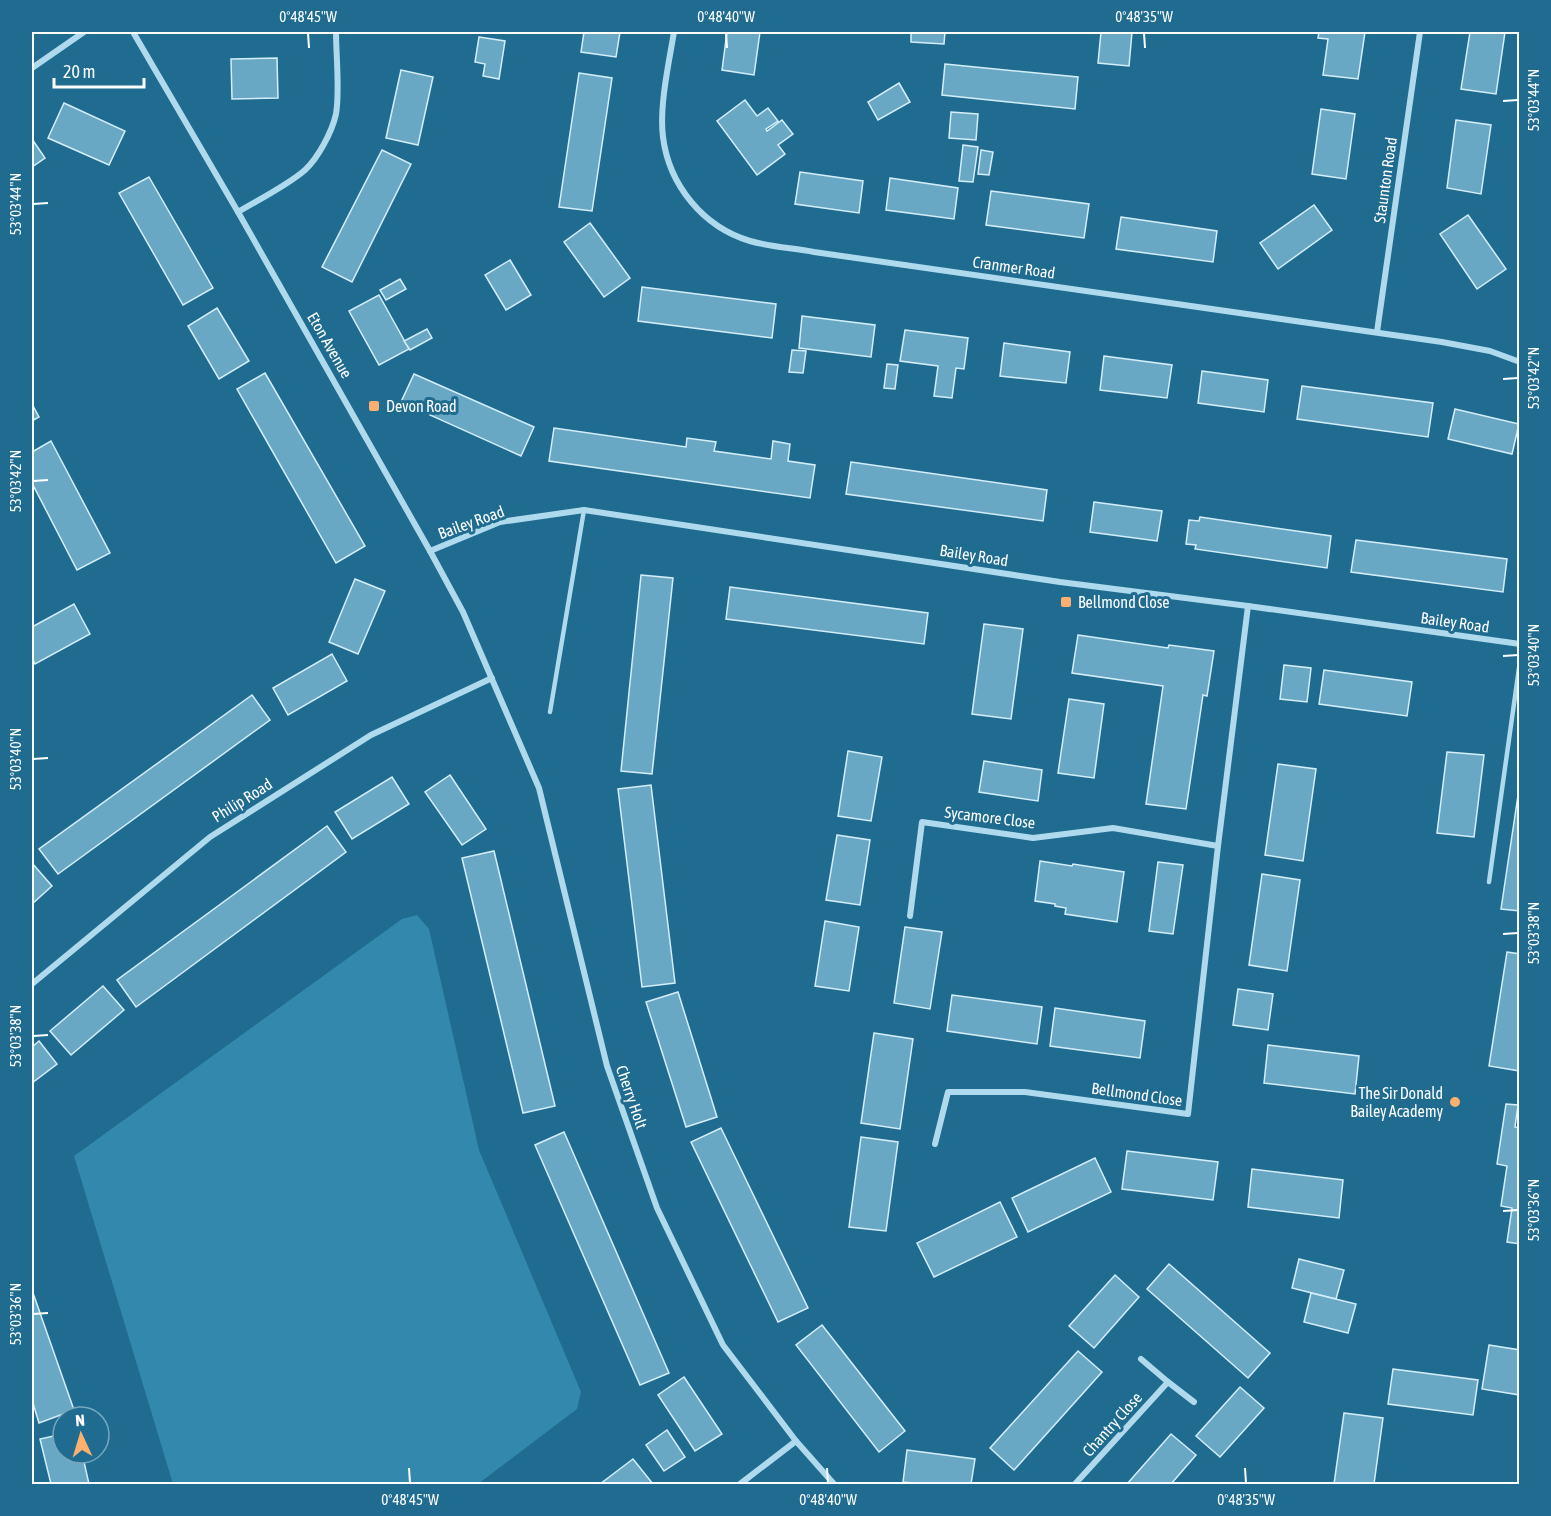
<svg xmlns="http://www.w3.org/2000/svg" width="1551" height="1516" font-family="'Asap Condensed',sans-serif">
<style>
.green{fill:#3288ad}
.building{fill:#69a8c4;stroke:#d4eef9;stroke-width:1.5}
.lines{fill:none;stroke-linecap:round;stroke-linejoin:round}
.service{stroke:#afdaed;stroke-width:4.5}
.minor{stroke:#afdaed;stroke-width:6}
.ticks{fill:none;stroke:#fff;stroke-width:2}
.poi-dot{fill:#fbb06f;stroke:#1f6c90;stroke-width:2}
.labels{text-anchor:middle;stroke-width:6;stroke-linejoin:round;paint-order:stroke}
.street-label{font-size:16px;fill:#fff;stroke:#1f6c90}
.poi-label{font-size:16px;fill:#fff;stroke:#1f6c90;text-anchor:start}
.neatline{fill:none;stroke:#fff;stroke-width:2}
.ticks-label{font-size:15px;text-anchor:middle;fill:#fff}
</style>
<rect width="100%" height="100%" fill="#1f6c90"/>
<!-- green -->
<path class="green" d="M417,915L429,929L479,1150L581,1392L577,1409L478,1484H173L74,1156L402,919Z"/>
<!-- building -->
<g class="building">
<path d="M584,32H620L616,57L581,52Z"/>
<path d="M727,32H760L754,75L722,70Z"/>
<path d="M911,32H945L944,44L911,42Z"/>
<path d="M1101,32H1132L1129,66L1098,63Z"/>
<path d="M1319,32H1365L1358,79L1323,75L1328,39L1318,38Z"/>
<path d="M1470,32H1505L1496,94L1461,89Z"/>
<path d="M479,37L505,41L499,79L483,76L485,64L475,62Z"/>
<path d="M277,58L278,98L232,99L231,59Z"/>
<path d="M945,64L1078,77L1075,109L942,95Z"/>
<path d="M401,70L433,77L418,145L386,138Z"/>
<path d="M579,73L612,78L592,211L559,207Z"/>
<path d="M899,83L910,102L878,120L868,102Z"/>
<path d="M745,100L757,116L768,108L778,121L766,129L767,131L782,120L793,134L778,145L785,154L757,175L717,121Z"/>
<path d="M64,103L125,131L109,165L48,138Z"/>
<path d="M1321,109L1355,114L1346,179L1312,174Z"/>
<path d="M951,112L978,114L976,140L949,138Z"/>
<path d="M1456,120L1491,125L1481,194L1447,188Z"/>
<path d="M32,139L45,158L32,167Z"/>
<path d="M963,145L978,147L973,182L959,181Z"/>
<path d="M382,150L411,164L352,282L322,267Z"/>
<path d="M981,150L993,152L989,175L978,174Z"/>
<path d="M800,172L863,181L859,213L795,204Z"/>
<path d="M149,177L213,288L183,305L119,193Z"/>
<path d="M890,178L958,188L954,219L886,210Z"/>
<path d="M991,191L1089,204L1084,238L986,225Z"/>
<path d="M1314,205L1332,230L1278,269L1260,243Z"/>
<path d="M1468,215L1506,269L1477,289L1440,234Z"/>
<path d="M1121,217L1217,231L1213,262L1116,249Z"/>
<path d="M590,223L630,278L604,297L564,242Z"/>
<path d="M510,260L531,295L506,310L485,275Z"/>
<path d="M400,279L406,289L386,300L380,290Z"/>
<path d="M642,287L776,304L772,338L638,321Z"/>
<path d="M379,295L409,349L379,365L349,311Z"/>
<path d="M217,308L249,361L219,379L188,326Z"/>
<path d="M802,316L875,325L871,357L799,348Z"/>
<path d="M427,329L432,338L410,350L404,341Z"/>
<path d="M905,330L968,338L964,369L956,368L952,398L934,396L938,366L900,361Z"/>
<path d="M1004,343L1070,352L1066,383L1000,376Z"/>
<path d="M792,350L806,351L803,373L789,372Z"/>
<path d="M1104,356L1172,365L1167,398L1100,390Z"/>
<path d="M887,364L898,365L895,389L884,388Z"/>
<path d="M1202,371L1268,380L1264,412L1198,403Z"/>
<path d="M265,373L365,546L336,563L237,389Z"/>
<path d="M414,374L534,427L521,456L401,402Z"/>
<path d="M1302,386L1433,403L1428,437L1297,419Z"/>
<path d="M32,404L39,417L32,421Z"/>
<path d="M1455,409L1519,424L1512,454L1448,439Z"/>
<path d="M554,428L686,447L687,438L716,442L714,451L771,459L773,441L790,444L788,461L815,465L810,498L549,461Z"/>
<path d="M51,441L110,553L77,570L32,483V452Z"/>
<path d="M851,462L1047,490L1043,521L846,494Z"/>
<path d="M1094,502L1162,511L1157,541L1090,532Z"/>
<path d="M1200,517L1331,536L1327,568L1195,549L1196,545L1186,544L1189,520L1199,521Z"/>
<path d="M1356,540L1507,559L1503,592L1351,572Z"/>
<path d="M641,575L673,578L652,774L621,771Z"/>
<path d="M355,579L385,591L358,654L329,642Z"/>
<path d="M730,587L928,613L924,644L726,619Z"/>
<path d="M74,604L90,634L35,664L32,657V627Z"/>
<path d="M984,624L1023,629L1011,719L972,714Z"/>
<path d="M1078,635L1168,648L1169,645L1214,651L1207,696L1203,695L1186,809L1146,804L1163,686L1072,673Z"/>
<path d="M332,654L347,681L288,715L273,688Z"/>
<path d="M1284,665L1311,668L1307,702L1280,699Z"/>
<path d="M1324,670L1412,682L1407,716L1319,704Z"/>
<path d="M252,695L270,720L58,874L39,849Z"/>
<path d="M1069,699L1104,704L1094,778L1058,773Z"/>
<path d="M848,751L882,757L871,821L838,816Z"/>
<path d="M1447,752L1484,755L1474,837L1437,833Z"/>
<path d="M984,761L1042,770L1038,801L979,792Z"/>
<path d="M1278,764L1316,769L1303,861L1265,855Z"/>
<path d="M450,775L486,829L462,845L425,792Z"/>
<path d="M392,777L409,804L352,839L335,812Z"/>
<path d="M1520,782V911L1501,909Z"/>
<path d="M651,785L675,983L642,987L618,789Z"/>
<path d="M327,826L346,852L136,1007L117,980Z"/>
<path d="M837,835L870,840L860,905L826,900Z"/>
<path d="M494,851L555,1106L523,1113L462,858Z"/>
<path d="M1040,861L1072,866L1073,864L1124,872L1117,922L1065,914L1066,908L1055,906V904L1035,901Z"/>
<path d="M1158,862L1183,865L1173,934L1149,931Z"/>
<path d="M32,863L52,886L32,904Z"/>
<path d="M1262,874L1300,880L1287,971L1249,965Z"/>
<path d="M825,921L859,927L849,991L815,986Z"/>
<path d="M905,927L942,932L930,1009L894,1003Z"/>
<path d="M1507,952L1520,954V1071L1489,1066Z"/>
<path d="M103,986L124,1010L71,1055L50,1031Z"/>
<path d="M1238,989L1273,994L1268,1030L1233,1025Z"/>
<path d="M678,992L717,1117L686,1127L646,1002Z"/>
<path d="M952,995L1042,1007L1037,1044L947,1031Z"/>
<path d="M1055,1008L1145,1021L1140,1058L1050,1046Z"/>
<path d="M874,1033L913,1039L900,1129L861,1123Z"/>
<path d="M39,1041L57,1064L32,1083V1047Z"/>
<path d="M1268,1045L1359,1056L1355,1094L1264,1083Z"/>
<path d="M1506,1104L1518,1105L1515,1127L1520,1128V1244L1507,1242L1512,1208L1501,1206L1507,1166L1497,1164Z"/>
<path d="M721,1128L808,1308L778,1322L691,1142Z"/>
<path d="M564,1132L669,1373L640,1385L535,1145Z"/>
<path d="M861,1137L898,1142L886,1231L849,1227Z"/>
<path d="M1127,1151L1218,1162L1213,1200L1122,1189Z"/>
<path d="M1095,1158L1111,1192L1028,1232L1012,1198Z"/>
<path d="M1252,1169L1343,1180L1339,1218L1248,1207Z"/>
<path d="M1000,1202L1017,1237L934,1277L917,1243Z"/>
<path d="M1299,1259L1344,1270L1336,1299L1292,1288Z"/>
<path d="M1169,1264L1270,1353L1248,1378L1147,1289Z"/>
<path d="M1115,1275L1139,1297L1094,1348L1069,1326Z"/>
<path d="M32,1290L74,1410L39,1423L32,1400Z"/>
<path d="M1311,1293L1356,1304L1348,1333L1304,1322Z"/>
<path d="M822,1325L905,1431L879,1452L796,1345Z"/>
<path d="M1489,1345L1520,1350V1395L1482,1389Z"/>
<path d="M1078,1351L1102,1372L1014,1470L990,1448Z"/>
<path d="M1393,1369L1478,1380L1473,1415L1388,1404Z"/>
<path d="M684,1377L722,1434L695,1451L658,1395Z"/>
<path d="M1240,1387L1264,1408L1220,1457L1196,1436Z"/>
<path d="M1344,1413L1383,1418L1374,1484H1334Z"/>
<path d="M667,1430L685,1457L664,1471L646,1445Z"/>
<path d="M63,1434V1453H82L89,1484H51L40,1439Z"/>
<path d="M1171,1434L1196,1455L1171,1484H1127Z"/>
<path d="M907,1450L975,1459L971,1484H920L903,1482Z"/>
<path d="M633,1459L653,1484H600Z"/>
</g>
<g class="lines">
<!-- service -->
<g class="service">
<path d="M550,712L584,510"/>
<path d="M1489,882L1520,661"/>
</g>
<!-- minor -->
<g class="minor">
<path d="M133,32L238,212L430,551L463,612L539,788L607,1066L657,1208L723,1345L796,1441L834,1484"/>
<path d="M674,32C669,62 659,107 663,137C669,185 703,227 750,241C770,247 793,248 814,252L1442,342L1490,351L1520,362"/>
<path d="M32,68L84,32"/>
<path d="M238,212C258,200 288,185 305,170C318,158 332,132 336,114C340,92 336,55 336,32"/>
<path d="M1377,332L1420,32"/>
<path d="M430,551L500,522L584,510L1060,582L1248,606L1520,644"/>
<path d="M910,916L922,822L1033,838L1113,828L1218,846"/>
<path d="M32,984L210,837L371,735L492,678"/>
<path d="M935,1144L948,1092H1025L1188,1114L1218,846L1248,606"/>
<path d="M1141,1359L1168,1382"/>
<path d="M740,1484L796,1441"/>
<path d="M1075,1484L1168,1382L1194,1402"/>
</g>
</g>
<!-- ticks -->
<path class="ticks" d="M308,33L309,48M726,33L727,48M1144,33L1145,48M1503,101L1518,100M33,204L48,203M1503,379L1518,378M33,481L48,480M1503,656L1518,655M33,759L48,758M1503,934L1518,933M33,1036L48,1035M1503,1211L1518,1210M33,1314L48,1313M409,1468L410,1483M827,1468L828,1483M1245,1468L1246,1483"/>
<!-- markers -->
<g class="poi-dot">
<rect x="368" y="400" width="12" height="12" rx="3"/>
<rect x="1060" y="596" width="12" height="12" rx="3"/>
<circle cx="1455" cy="1102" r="6"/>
</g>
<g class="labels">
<!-- street labels -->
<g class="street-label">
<text transform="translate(1385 180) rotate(-82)" y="6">Staunton Road</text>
<text transform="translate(1014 267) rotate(8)" y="6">Cranmer Road</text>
<text transform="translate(330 345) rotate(60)" y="6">Eton Avenue</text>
<text transform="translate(471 522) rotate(-20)" y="6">Bailey Road</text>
<text transform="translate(974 555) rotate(9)" y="6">Bailey Road</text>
<text transform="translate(1455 622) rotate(8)" y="6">Bailey Road</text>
<text transform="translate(242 800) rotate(-32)" y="6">Philip Road</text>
<text transform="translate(990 817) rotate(7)" y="6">Sycamore Close</text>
<text transform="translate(1137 1094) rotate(8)" y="6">Bellmond Close</text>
<text transform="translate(632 1097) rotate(71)" y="6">Cherry Holt</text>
<text transform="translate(1112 1424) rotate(-48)" y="6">Chantry Close</text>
</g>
<!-- poi labels -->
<g class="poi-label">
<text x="386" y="412">Devon Road</text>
<text x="1078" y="608">Bellmond Close</text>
<text x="1443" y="1099" text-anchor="end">The Sir Donald<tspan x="1443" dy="18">Bailey Academy</tspan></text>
</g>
</g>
<!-- border -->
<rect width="1551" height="1516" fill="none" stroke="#1f6c90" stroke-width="66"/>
<!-- north arrow -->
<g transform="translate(81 1435) rotate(356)"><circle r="28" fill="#1f6c90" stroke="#79a7bc" stroke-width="1.5"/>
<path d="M0-4.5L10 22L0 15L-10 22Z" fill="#fbb06f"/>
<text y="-9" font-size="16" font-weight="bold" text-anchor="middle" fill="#ffffff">N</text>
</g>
<!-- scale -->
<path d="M54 78v9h90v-9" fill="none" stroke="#ffffff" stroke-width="3"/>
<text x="63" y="78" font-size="18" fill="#ffffff" stroke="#1f6c90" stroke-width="4.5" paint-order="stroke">20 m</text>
<rect x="33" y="33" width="1485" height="1450" class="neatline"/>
<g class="ticks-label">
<text x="308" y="22">0°48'45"W</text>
<text x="726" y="22">0°48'40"W</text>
<text x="1144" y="22">0°48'35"W</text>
<text transform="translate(1534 100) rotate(-90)" y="5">53°03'44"N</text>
<text transform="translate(16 204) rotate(-90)" y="5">53°03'44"N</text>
<text transform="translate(1534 378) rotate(-90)" y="5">53°03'42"N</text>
<text transform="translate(16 481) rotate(-90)" y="5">53°03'42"N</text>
<text transform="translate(1534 655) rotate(-90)" y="5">53°03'40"N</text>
<text transform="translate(16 759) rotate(-90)" y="5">53°03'40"N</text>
<text transform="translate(1534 933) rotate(-90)" y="5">53°03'38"N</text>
<text transform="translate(16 1036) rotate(-90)" y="5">53°03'38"N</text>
<text transform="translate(1534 1210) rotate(-90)" y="5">53°03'36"N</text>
<text transform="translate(16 1314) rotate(-90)" y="5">53°03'36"N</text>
<text x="410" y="1505">0°48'45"W</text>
<text x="828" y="1505">0°48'40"W</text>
<text x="1246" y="1505">0°48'35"W</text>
</g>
</svg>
